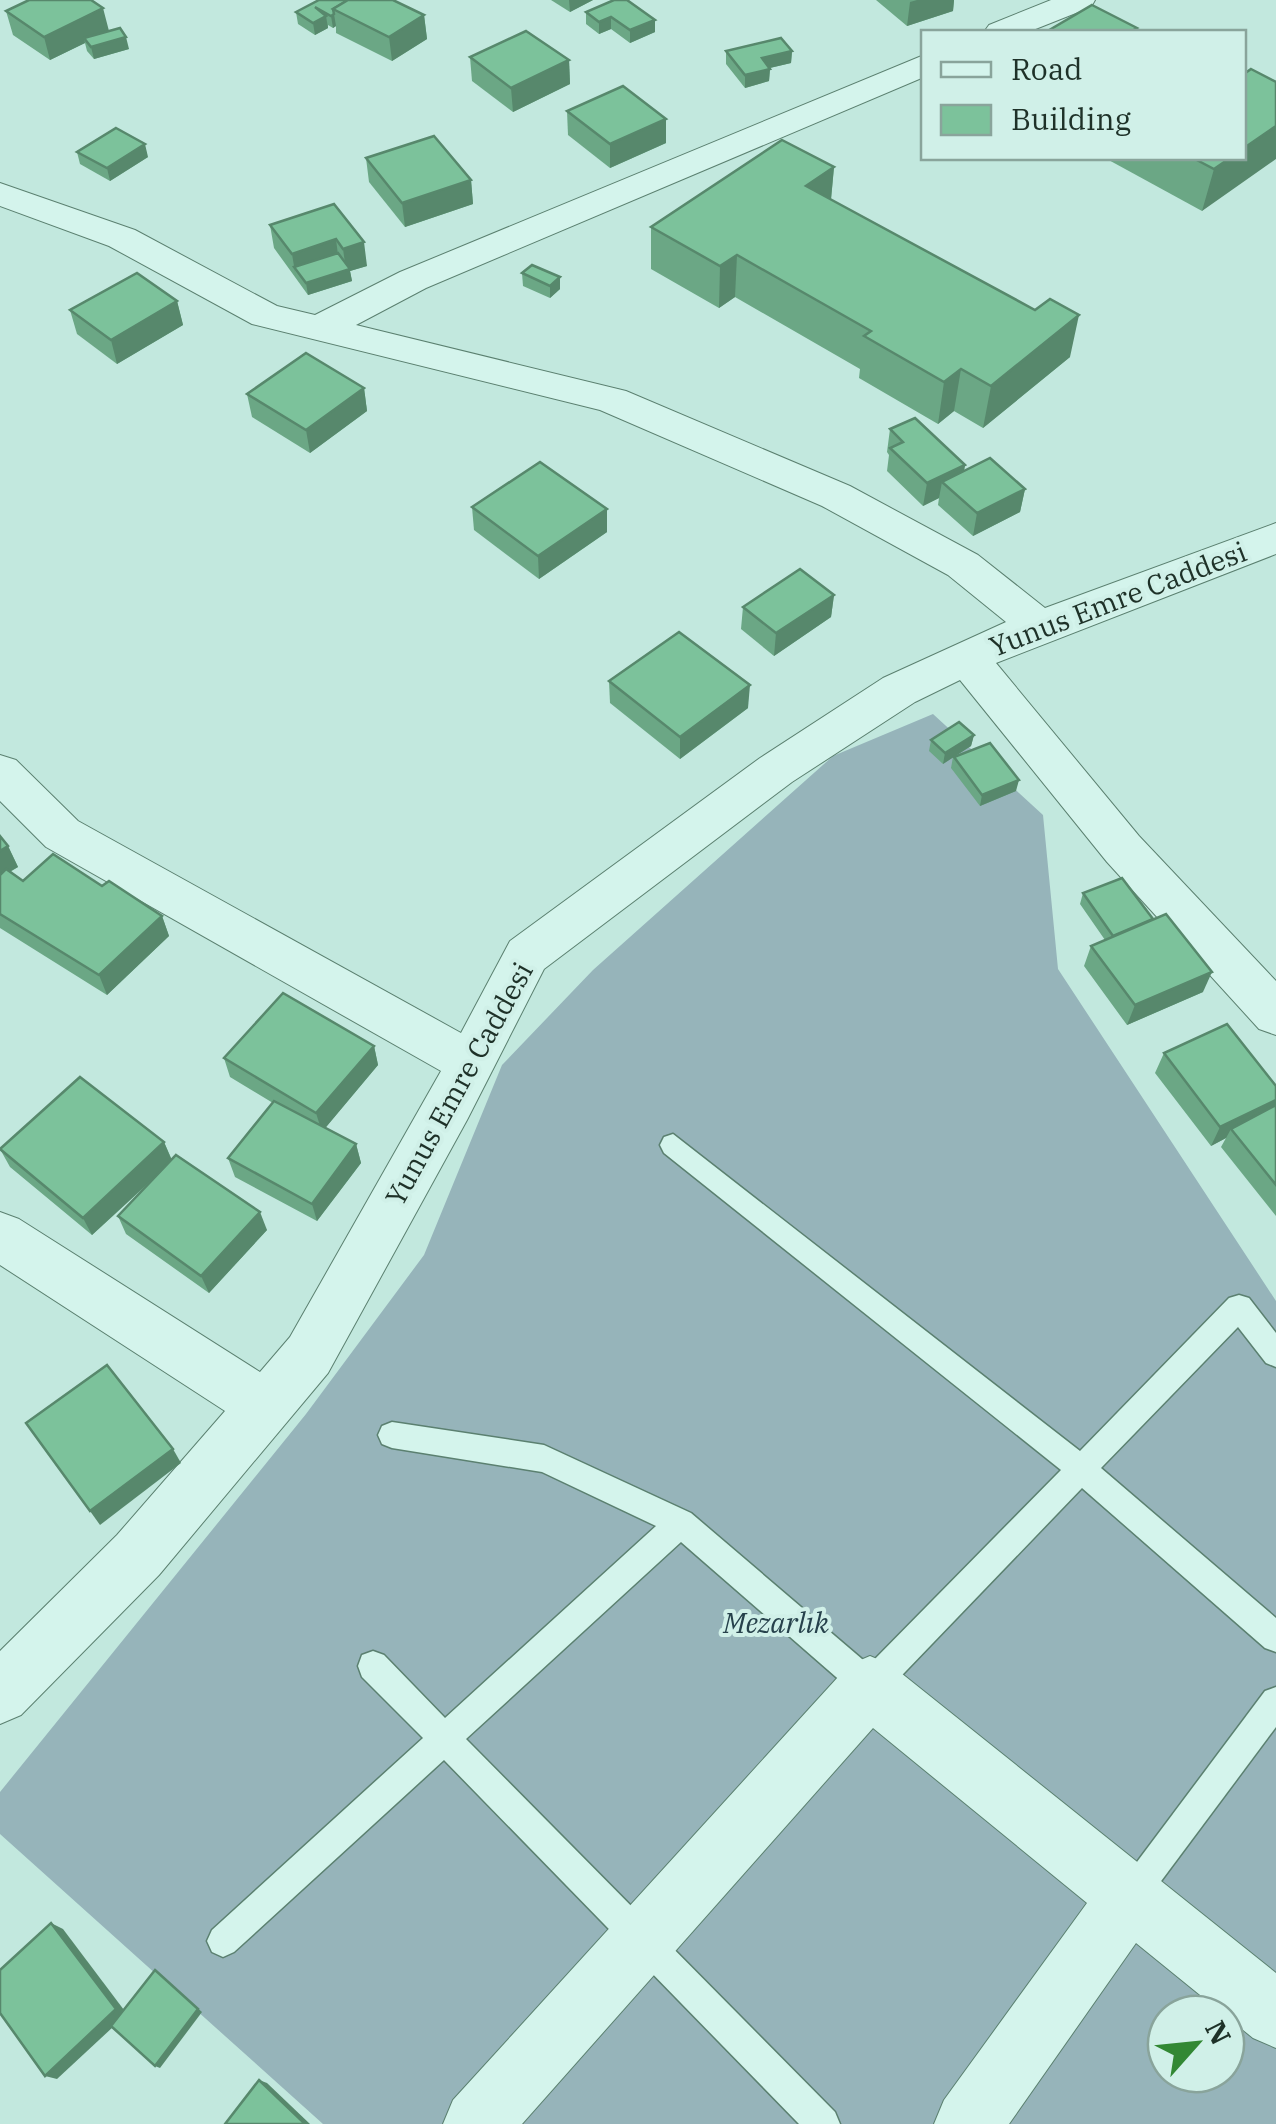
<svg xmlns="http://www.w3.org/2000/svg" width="1276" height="2124" font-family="'IBM Plex Serif',serif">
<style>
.cemetery{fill:#96b4ba;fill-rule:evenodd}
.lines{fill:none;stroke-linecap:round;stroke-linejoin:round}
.service-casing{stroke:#5b8070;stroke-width:3}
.minor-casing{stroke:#5b8070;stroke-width:2}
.service{fill:#d4f4ec;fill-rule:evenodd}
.minor{fill:#d4f4ec;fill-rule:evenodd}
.wall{fill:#6ba785}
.shaded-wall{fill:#57886c}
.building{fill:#7cc29b;stroke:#57886c;stroke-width:2.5}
.labels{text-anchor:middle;stroke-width:8;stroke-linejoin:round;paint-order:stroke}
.street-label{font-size:28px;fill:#1e3128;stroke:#d0f0e8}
.park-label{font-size:28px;font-style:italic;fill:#26414b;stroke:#d0f0e8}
</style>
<rect width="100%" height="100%" fill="#c2e8de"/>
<!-- cemetery -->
<path class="cemetery" d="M933,714L1043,815L1058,969L1276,1301V2124H323L0,1834V1792L306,1414L424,1255L502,1065L593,970L833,756ZM1166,2014H1226V2074H1166Z"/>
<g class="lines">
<!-- service casing -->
<g class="service-casing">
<g id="service">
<path d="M673,1134L1080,1451L1229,1298L1239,1295L1249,1298L1276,1333V1367L1266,1363L1238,1327L1101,1468L1276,1618V1652L1265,1648L1082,1488L881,1697L870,1701L859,1697L681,1542L466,1739L835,2112L840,2124H799L444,1760L234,1952L223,1957L212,1952L207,1941L212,1930L423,1738L362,1677L358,1666L362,1655L373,1651L384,1655L445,1718L656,1526L542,1472L392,1448L382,1444L378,1435L382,1426L392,1422L544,1445L691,1513L869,1665L1061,1470L664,1153L660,1145L664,1137Z"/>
<path d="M1276,1687V1727L1141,1908L1130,1913L1119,1908L1114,1897L1119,1886L1265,1691Z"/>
</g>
</g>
<!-- minor casing -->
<g class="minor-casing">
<g id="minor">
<path d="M1051,0H1095L1091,7L1028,32H984L989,25Z"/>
<path d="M924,55V77L426,288L356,325L626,391L850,486L978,555L1045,608L1276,523V554L996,663L1139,836L1276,981V1035L1259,1029L1107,862L960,680L915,702L792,782L544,969L467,1120L328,1373L159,1575L21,1715L0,1724V1651L117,1535L225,1411L0,1265V1212L19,1219L260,1372L290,1337L441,1071L46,847L0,801V755L16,760L78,821L461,1033L510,941L760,758L883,678L1006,622L948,575L822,506L600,410L252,324L109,246L0,206V183L135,230L277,306L315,315L400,272Z"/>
<path d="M870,1656L891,1665L1276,1973V2048L1253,2038L1136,1943L1009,2124H934L944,2100L1087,1903L873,1728L522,2124H443L453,2100L849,1665Z"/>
</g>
</g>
<!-- service -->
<use href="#service" class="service"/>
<!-- minor -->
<use href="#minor" class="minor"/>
</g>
<!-- wall -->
<g class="wall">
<path d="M319,0L424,15L427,39L392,61L336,33V26L333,28L328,25V28L315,35L298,24L296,12Z"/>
<path d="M551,0H593L570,12Z"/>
<path d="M614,0L655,32L630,43L611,29L599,34L586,24V12Z"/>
<path d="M876,0H954L953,11L907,26Z"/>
<path d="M6,11L109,31L129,49L94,59L87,51L85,43L50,60L13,35Z"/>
<path d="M726,51H792L791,63L770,68L769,81L745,88L726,64Z"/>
<path d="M470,57L569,60L570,84L513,112L472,81Z"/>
<path d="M567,111L666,119V143L610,168L568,135Z"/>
<path d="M77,152L148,157L110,181L80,164Z"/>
<path d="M366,158L471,180L473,204L405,227L369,182Z"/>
<path d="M1105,158H1244L1202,211Z"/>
<path d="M834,167L831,200L1070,357L983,428L954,411L938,424L859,378L860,369L735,297L719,308L651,269V227Z"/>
<path d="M334,204L367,266L350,271L352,281L308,295L274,248L270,225Z"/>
<path d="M522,273L560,277V289L550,298L523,286Z"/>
<path d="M177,301L183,325L117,364L77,334L70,310Z"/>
<path d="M364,388L367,411L310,453L252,417L247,394Z"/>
<path d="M890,429L965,465L964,471L1025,489L1020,512L973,536L938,505L939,498L923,506L887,471L889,455L887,452Z"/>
<path d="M472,507L607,532L539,579L474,530Z"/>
<path d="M834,595L831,617L774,656L741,629L743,607Z"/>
<path d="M609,681L748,708L680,759L610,703Z"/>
<path d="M974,735L971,746L955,756L1016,791L980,806L951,768L953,757L943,764L929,751L931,740Z"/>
<path d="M0,836L8,846L18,867L10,872L23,881L102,886L162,916L169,936L107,995L0,928Z"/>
<path d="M1083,893L1203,992L1127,1025L1084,966L1091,946L1105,940L1080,904Z"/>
<path d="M374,1046L378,1065L325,1128L356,1144L361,1163L317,1221L235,1177L228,1158L273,1103L230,1077L224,1058Z"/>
<path d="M1164,1053L1276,1086V1216L1221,1147L1226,1138L1211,1146L1155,1073Z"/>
<path d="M164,1142L172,1160L267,1230L209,1293L126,1234L118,1216L162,1171L92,1235L10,1167L0,1149Z"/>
</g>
<!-- shaded-wall -->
<g class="shaded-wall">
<path d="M569,0H593L570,12Z"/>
<path d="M917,0H954L953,11L907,26L910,2Z"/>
<path d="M103,8L109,31L84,38L85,43L50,60L44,37Z"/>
<path d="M334,14L336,26L333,28L331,16Z"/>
<path d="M424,15L427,39L392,61L389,37Z"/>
<path d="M326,16L328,28L315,35L313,23Z"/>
<path d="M611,17V29L599,34V22Z"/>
<path d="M655,20V32L630,43V30Z"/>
<path d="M126,37L129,49L94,59L91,47Z"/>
<path d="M792,51L791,63L761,70L762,58Z"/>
<path d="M569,60L570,84L513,112L511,88Z"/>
<path d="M770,69L769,81L745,88V75Z"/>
<path d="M666,119V143L610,168V144Z"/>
<path d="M1276,124V159L1202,211L1214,169L1230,158H1244V148Z"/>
<path d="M145,144L148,157L110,181L107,168Z"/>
<path d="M834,167L830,209L806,186Z"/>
<path d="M471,180L473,204L405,227L402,203Z"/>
<path d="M336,239L339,263L294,267L296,278L292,254Z"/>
<path d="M364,242L367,266L350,271L352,281L308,295L306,283L346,270L343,249Z"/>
<path d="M737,255L735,297L719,308L720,266Z"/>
<path d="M560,277V289L550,298V286Z"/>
<path d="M177,301L183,325L117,364L111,340Z"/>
<path d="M1079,315L1070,357L983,428L991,386Z"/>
<path d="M961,369L954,411L938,424L944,382Z"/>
<path d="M364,388L367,411L310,453L306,430Z"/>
<path d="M965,465L961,488L942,482L939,498L923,506L927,483Z"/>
<path d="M1025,489L1020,512L973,536L977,513Z"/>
<path d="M607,509V532L539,579L538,556Z"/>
<path d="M834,595L831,617L774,656L776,633Z"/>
<path d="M750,685L748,708L680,759V737Z"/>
<path d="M974,735L971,746L943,764L945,753Z"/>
<path d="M1019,780L1016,791L980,806L982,795Z"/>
<path d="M8,846L18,867L0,877V851Z"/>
<path d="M162,916L169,936L107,995L99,975Z"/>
<path d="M1212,972L1203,992L1127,1025L1135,1005Z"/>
<path d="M374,1046L378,1065L322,1132L316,1113Z"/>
<path d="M1276,1100V1111L1231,1129L1226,1138L1211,1146L1220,1127Z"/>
<path d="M164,1142L172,1161L92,1235L83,1218Z"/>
<path d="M356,1144L361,1163L317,1221L312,1204Z"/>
<path d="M260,1212L267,1230L209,1293L201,1276Z"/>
<path d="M173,1449L181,1463L100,1525L90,1511Z"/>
<path d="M51,1923L63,1929L127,2014L57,2079L45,2076Z"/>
<path d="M155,1970L202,2012L160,2068L155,2066Z"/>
<path d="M259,2080L267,2083L310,2124H305Z"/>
</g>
<!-- building -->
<g class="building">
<path d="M29,0H91L103,8L44,37L6,11Z"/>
<path d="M319,0H348L333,9L334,14L331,16L315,7L326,16L313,23L296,12Z"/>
<path d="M348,0H393L424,15L389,37L333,9Z"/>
<path d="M614,0H627L655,20L630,30L611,17L599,22L586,12Z"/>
<path d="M1092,5L1137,28L1130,32H1046Z"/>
<path d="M120,28L126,37L91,47L84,38Z"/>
<path d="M526,31L569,60L511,88L470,57Z"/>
<path d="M781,38L792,51L762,58L770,69L745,75L726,51Z"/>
<path d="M1251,69L1276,82V126L1244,148V74Z"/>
<path d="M623,86L666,119L610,144L567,111Z"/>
<path d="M116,128L145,144L107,168L77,152Z"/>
<path d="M434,136L471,180L402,203L366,158Z"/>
<path d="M782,140L834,167L806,186L1035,310L1050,299L1079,315L991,386L961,369L944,382L864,336L871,331L737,255L720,266L651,227Z"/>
<path d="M1193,158H1230L1214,169Z"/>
<path d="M334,204L364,242L343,249L336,239L292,254L270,225Z"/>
<path d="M338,253L350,269L306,283L294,267Z"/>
<path d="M532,265L560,277L550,286L522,273Z"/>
<path d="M137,273L177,301L111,340L70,310Z"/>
<path d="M306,353L364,388L306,430L247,394Z"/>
<path d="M915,418L965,465L927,483L890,448L903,442L890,429Z"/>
<path d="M990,458L1025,489L977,513L942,482Z"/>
<path d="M540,462L607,509L538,556L472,507Z"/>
<path d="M800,569L834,595L776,633L743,607Z"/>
<path d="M679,632L750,685L680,737L609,681Z"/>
<path d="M959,722L974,735L945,753L931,740Z"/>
<path d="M990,743L1019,780L982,795L954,757Z"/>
<path d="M0,836L8,846L0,851Z"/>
<path d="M53,854L102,886L109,881L162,916L99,975L0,914V875L6,869L23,881Z"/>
<path d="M1122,878L1153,919L1113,936L1083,893Z"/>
<path d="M1166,914L1212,972L1135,1005L1091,946Z"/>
<path d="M283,993L374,1046L316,1113L224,1058Z"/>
<path d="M1227,1024L1276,1086V1100L1220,1127L1164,1053Z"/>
<path d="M80,1077L164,1142L83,1218L0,1149Z"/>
<path d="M274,1101L356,1144L312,1204L228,1158Z"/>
<path d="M1276,1105V1185L1231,1129Z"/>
<path d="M176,1155L260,1212L201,1276L118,1216Z"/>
<path d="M107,1365L173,1449L90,1511L26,1423Z"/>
<path d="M51,1923L116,2009L45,2076L0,2013V1970Z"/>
<path d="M155,1970L198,2009L155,2066L111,2026Z"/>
<path d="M259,2080L305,2124H225Z"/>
</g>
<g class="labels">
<!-- street labels -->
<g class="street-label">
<text transform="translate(1118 599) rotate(-21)" y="10">Yunus Emre Caddesi</text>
<text transform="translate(459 1084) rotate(-61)" y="10">Yunus Emre Caddesi</text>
</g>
<!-- park labels -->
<g class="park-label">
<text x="776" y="1633">Mezarlık</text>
</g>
</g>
<!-- legend -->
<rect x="921" y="30" width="325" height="130" fill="#d0f0e8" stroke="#89a49b" stroke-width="2.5"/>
<rect x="941" y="62" width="50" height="15" fill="#d4f4ec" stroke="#89a49b" stroke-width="2.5"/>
<text x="1011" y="80" font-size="30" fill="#1e3128">Road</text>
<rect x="941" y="105" width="50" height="30" fill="#7cc29b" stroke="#89a49b" stroke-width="2.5"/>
<text x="1011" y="130" font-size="30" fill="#1e3128">Building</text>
<!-- north arrow -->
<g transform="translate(1196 2044) rotate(63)"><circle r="48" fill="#d0f0e8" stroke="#89a49b" stroke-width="2.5"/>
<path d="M0-8L18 38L0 25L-18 38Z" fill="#328834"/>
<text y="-15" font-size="28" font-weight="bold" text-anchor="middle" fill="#1e3128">N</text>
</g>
</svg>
